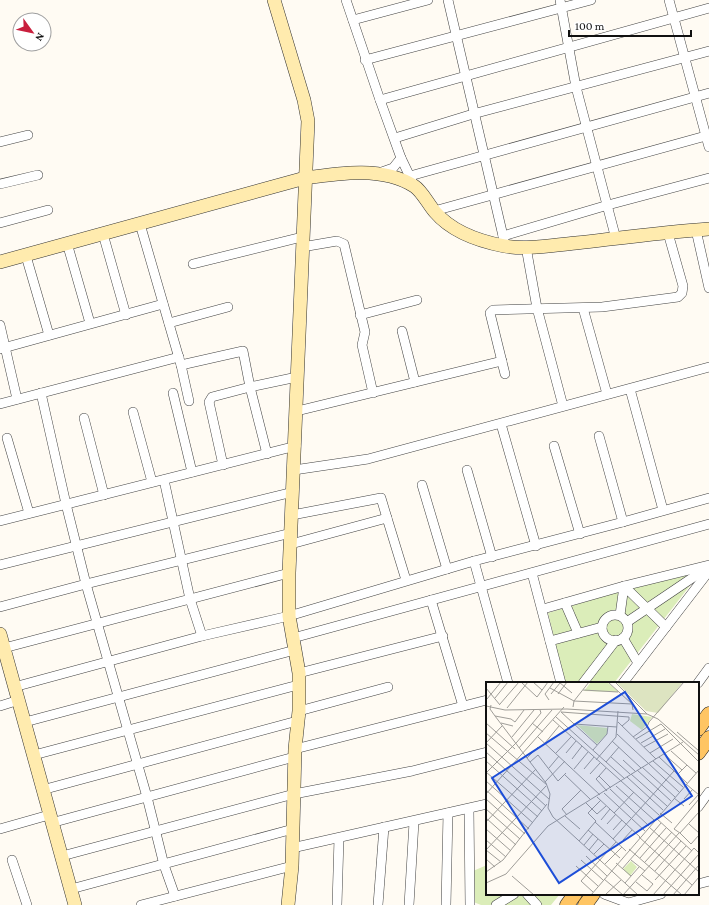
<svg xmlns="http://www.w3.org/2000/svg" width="709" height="905" font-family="'Crimson Pro',serif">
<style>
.green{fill:#dbedb9}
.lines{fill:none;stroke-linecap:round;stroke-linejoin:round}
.street-casing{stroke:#434343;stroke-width:10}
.secondary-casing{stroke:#323232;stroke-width:14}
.primary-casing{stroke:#212121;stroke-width:15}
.street{stroke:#fff;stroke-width:9}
.secondary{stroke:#ffebae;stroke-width:13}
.primary{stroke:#ffc563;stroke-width:14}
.inset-road{fill:none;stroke:#9f9d98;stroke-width:1}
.view{fill:#1d4ed8;fill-opacity:0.15;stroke:#1d4ed8;stroke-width:2}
.inset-edge{fill:none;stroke:#101010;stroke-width:2}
</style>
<rect width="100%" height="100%" fill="#fffbf3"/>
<!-- green -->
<g class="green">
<path d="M696,568L699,574L614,683H565L548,613Z"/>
<path d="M487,865V894H560L551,905H481L471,901L473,871Z"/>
</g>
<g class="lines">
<!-- street casing -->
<g class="street-casing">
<g id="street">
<path d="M346,0L380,100L401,158L412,181"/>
<path d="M448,0L503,236"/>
<path d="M560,0L576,87L616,239"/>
<path d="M669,0L709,147"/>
<path d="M353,20L428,0"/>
<path d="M365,60L591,0"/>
<path d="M380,100L709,8"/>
<path d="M395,138L473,114L709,51"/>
<path d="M0,142L28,135"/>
<path d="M379,173L393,168L401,158"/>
<path d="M410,176L709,93"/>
<path d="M0,184L38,175"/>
<path d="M434,211L709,135"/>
<path d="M0,223L48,210"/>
<path d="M140,224L181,365L243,351L250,387L267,454"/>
<path d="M696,230L709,288"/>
<path d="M103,234L126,315"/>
<path d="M504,241L503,236L608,205L709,178"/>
<path d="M67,243L90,323"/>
<path d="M302,247L337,241L344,244L365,332L362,345L373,393"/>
<path d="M526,247L537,308L563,406"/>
<path d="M26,256L49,335"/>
<path d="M193,264L302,237"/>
<path d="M583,308L607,394"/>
<path d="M360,315L417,300"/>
<path d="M169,323L228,307"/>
<path d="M0,325L17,399"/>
<path d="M402,331L415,382"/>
<path d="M0,349L163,304"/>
<path d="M181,365L189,401"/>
<path d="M505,374L490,313L493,310L602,307L678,297L682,293L683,286L668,233"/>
<path d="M630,389L663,510"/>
<path d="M41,393L66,504L86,584L147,797L164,865L175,896"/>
<path d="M173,393L192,472"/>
<path d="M0,404L179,357"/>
<path d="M297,411L502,361"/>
<path d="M133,412L152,482"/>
<path d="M84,418L104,495"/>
<path d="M501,424L536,546"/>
<path d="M599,436L623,522"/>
<path d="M7,438L29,513"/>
<path d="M554,446L580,534"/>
<path d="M223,465L209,402L212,397L250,387L297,377"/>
<path d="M294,470L368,459L709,367"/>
<path d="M467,470L492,557"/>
<path d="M164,480L190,599L202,636"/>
<path d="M422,485L447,569"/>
<path d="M292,515L381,498L387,518"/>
<path d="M0,521L296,446"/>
<path d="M291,544L387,518L406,580"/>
<path d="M474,561L508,683"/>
<path d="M0,565L293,492"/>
<path d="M532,573L561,683"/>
<path d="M431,600L463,706"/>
<path d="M565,603L578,633"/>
<path d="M0,607L86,584L291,533"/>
<path d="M543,609L624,586L709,565"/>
<path d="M620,615L624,586L666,627"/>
<circle cx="615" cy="628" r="13"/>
<path d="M627,622L707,568"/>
<path d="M293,638L709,524"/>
<path d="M623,638L638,663"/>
<path d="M550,641L602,627"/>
<path d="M4,648L289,573"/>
<path d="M299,673L443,636"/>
<path d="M583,683L616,640"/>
<path d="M623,683L709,571"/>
<path d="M698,683L709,668"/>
<path d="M14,687L202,636L289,616L474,561L623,522L709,498"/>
<path d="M0,706L19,700"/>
<path d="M299,711L388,687"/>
<path d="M25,722L295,650"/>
<path d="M295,749L487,700"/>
<path d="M34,755L298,685"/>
<path d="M42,790L297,721"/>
<path d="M698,807L709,792"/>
<path d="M469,809L470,905"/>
<path d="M51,823L294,757"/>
<path d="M0,829L49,815"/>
<path d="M292,848L487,804"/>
<path d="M62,856L294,794L412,771L487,752"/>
<path d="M12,860L27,905"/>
<path d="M698,884L709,881"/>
<path d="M71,889L293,829"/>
<path d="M527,894L537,905"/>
<path d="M604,894L628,903L661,894"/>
<path d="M141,905L292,866"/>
<path d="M337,905L339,838"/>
<path d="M378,905L384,827"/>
<path d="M409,905L414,822"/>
<path d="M446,905L448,813"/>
<path d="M496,905L514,894"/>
</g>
</g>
<!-- secondary casing -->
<g class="secondary-casing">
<g id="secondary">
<path d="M274,0L304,100L308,121L289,573V616L299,673V711L295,749L292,866L288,905"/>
<path d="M0,262L305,178C339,173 383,166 414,186C422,191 428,204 435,212C452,232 478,241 504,246C527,250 553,245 576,243C620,238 665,232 709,229"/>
<path d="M0,634L75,905"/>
</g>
</g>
<!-- primary casing -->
<g class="primary-casing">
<g id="primary">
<path d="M698,729L709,714"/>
<path d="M698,753L709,738"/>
<path d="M567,905L575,894"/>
<path d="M585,905L593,894"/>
</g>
</g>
<!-- street -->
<use href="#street" class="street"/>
<!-- secondary -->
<use href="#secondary" class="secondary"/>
<!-- primary -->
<use href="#primary" class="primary"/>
</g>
<!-- overview -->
<g transform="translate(486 682)">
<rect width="213" height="213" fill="#fffbf3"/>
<path d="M105,0H121L133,10L98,9ZM146,32L166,35L156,48L144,39ZM91,43L121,46V52L111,62ZM145,179L151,185L144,194L137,187Z" fill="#dbedb9"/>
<path d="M130,0H197L172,31L160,29Z" fill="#dde4c1"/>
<path class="inset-road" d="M35,0L51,15L62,0M47,0L56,8M73,0L86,11M122,0L146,22L147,28M129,0L161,32M0,6L14,23M64,6L88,19L146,22M97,8L132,10M65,12L74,1M72,12L81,0M9,16L22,0M1,17L15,0M63,18L59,12L68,0M14,22L33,0M5,23L4,27L9,34L60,101L64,112L62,126L67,135L152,213M0,24L19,28L81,27L161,32L172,37L213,73M87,25L88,19L103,0M21,26L42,0M75,30L143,35M75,30L111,63M9,34L25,37L29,40L38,28M70,35L139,97M67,38L173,133M132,40L170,77M0,41L29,67M15,41L27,44M46,41L57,50M88,42L131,45M136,44L143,38V35M191,50L213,69M0,51L61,103M131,52L193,110M26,55L48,28M52,55L114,113M147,55L161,45L163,40L198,0M150,57L175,42L213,80M126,59L155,86M0,61L63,117M0,61L16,44M59,61L73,44M155,61L179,47M158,65L182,52M33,66L66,28M107,68L121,52L122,44M185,69L210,91M0,70L60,124M70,71L85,55M80,71L90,59M164,71L187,57M178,72L196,88M125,75L144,92M173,75L201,101M41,76L52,65M86,77L96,64M110,78L130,55L132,29M137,78L149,89M0,79L56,129M167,79L197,105M44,80L52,73L72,99L80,91M120,80L133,65M156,85L189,115M63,86L73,74M120,86L113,94L125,106M88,87L102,70M98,87L108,75M151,88L185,119M0,90L52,135M0,91L31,60L55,31L54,28M78,92L105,118M104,92L114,81M145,92L181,124M192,92L201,83M113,94L110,97L121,109M141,95L177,128M0,99L47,141M59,100L79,79M200,102L213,113M130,104L168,138M124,107L163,144M0,108L43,147M118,111L159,149M0,112L78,25M111,115L154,155M188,116L198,124M0,117L39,152M198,117L207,107M213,117L188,147L194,151L213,130M100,121L111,132L120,124M203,123L213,112M0,127L34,157M128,131L148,110M174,131L186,141M81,133L76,127L95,108M79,134L94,147M0,136L30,163M170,136L206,169M115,138L124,127M0,140L50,87M109,140L140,169M121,142L130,132M203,142L213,151M163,145L213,190M0,147L25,169M102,148L134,176M127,148L136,138M194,151L205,162L213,153M153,155L206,203M127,157L188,89M0,158L20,175M137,158L146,148M93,159L110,139L102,131L115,118M98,163L107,152M143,167L196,213M0,168L60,104M0,168L15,180M103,168L112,157M108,172L118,162M149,172L175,141M100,174L121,194M154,176L180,146M0,177L9,185M95,178L117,198M145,178L159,189M159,180L186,150M130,181L145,194M119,182L136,165M90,184L112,204M136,187L149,172M169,189L195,159M0,190L17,178L61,122M26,194L48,213M118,197L137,213M169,198L200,164M150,200L161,209L167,202L156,193M0,201L20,192L62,144L197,60M139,201L153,185M107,210L95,199L130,160M105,213L213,88M119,213L135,198M137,213L193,151M167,213L208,166L213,171M177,213L213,172M187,213L213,183M198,213L213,195"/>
<path class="view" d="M139,10L206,114L73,201L6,96Z"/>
<rect width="213" height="213" class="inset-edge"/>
</g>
<!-- north arrow -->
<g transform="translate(32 32) rotate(123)"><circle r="19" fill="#ffffff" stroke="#9f9f9f"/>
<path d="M0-3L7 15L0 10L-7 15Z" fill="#c91f3d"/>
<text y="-6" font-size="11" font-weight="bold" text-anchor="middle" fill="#101010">N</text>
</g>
<!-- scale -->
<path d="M569 30v6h122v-6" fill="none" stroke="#101010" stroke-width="2"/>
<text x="575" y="30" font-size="12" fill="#101010" stroke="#ffffff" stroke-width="3" paint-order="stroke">100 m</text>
</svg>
